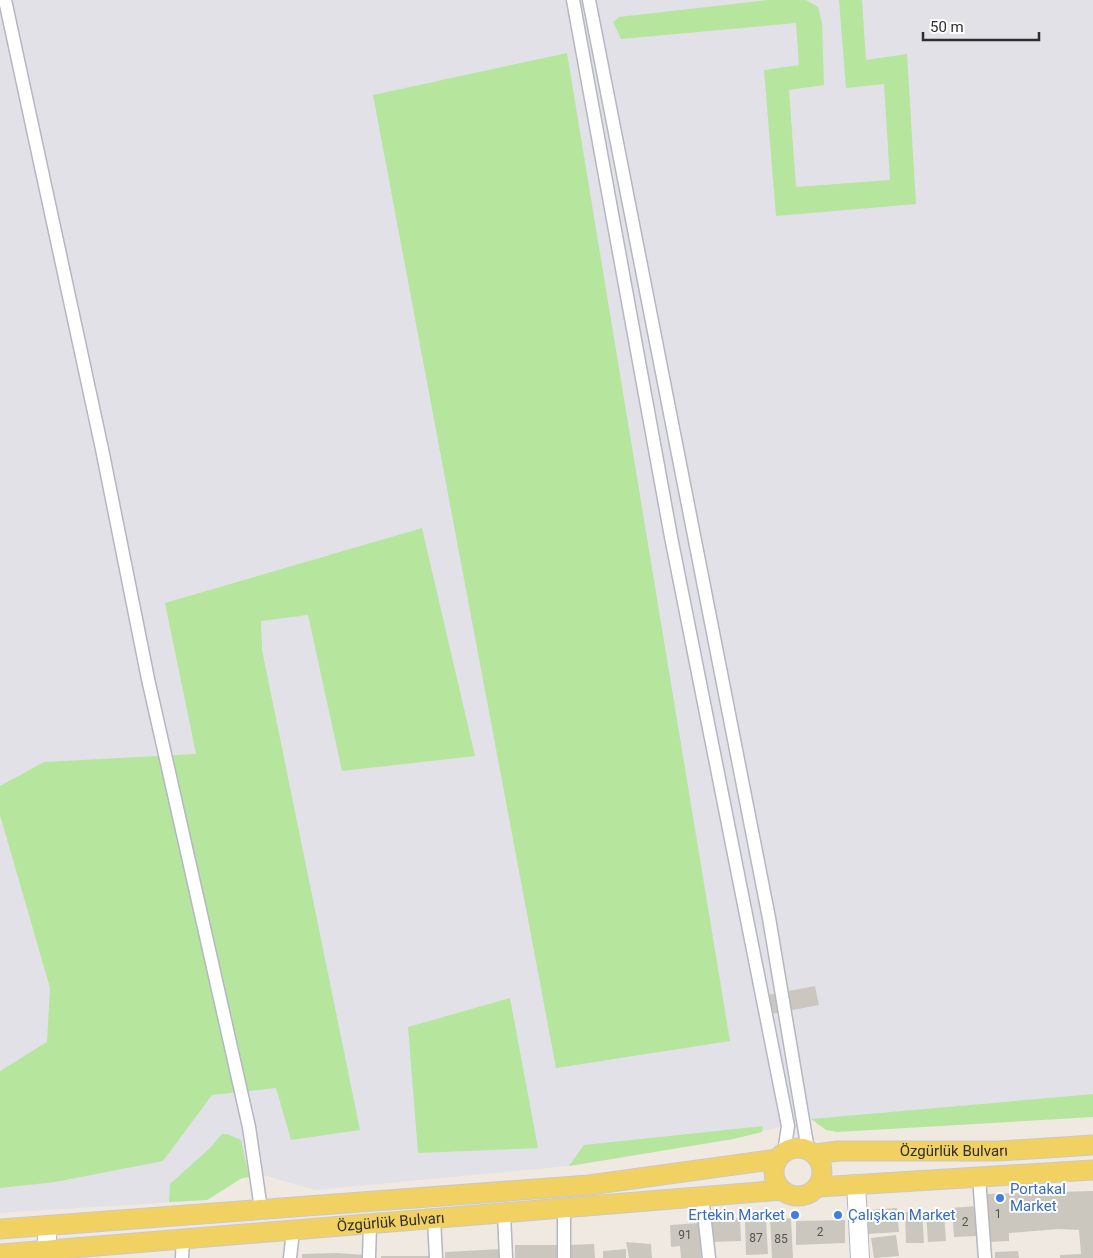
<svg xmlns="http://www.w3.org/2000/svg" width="1093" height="1258" font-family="Roboto,sans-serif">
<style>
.industrial{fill:#e3e1e8}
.green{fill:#b6e59e}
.building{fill:#cbc7bf}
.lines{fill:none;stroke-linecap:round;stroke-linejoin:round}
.street-casing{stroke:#b4b7c1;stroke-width:15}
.secondary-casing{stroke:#b4b7c1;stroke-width:20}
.primary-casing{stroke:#c9c9c9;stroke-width:21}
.street{stroke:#fff;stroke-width:12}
.secondary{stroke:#fff;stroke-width:18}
.primary{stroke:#f2d163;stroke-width:19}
.shop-dot{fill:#3f7fe0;stroke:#fff;stroke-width:2}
.labels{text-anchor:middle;stroke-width:4;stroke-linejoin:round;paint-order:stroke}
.number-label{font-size:12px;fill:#555452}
.street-label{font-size:15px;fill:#2e2e2e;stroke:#fff}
.shop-label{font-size:15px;fill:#366cbe;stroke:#fff;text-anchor:start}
</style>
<rect width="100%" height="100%" fill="#efe9e1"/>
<!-- industrial -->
<path class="industrial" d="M0,0H1093V1094L807,1120L733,1139L569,1166L315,1190L267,1176L249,1177L242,1178L207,1200L0,1213Z"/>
<!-- green -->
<g class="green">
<path d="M769,0H806L818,7L822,23L824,85L789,90L796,187L890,180L884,84L846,88L839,0H862L866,60L907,54L916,204L776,216L764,70L799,65L796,23L621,39L613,22L619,17Z"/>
<path d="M567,53L730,1041L556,1068L373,95Z"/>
<path d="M422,528L475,756L342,771L308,615L261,621L262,650L360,1130L291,1140L276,1088L212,1095L163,1161L55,1182L0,1188V1071L47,1042L50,988L0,815V786L44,762L196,754L165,603Z"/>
<path d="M510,998L538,1148L418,1153L408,1027Z"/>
<path d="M1093,1094V1117L837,1132L826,1130L811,1119Z"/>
<path d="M763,1126L762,1132L733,1139L569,1166L584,1145Z"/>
<path d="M222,1134H227L241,1140L249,1177L242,1178L207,1200L169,1202L170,1184L210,1148Z"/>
</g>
<!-- building -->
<g class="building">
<path d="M815,986L819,1005L760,1016L757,997Z"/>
<path d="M1093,1191V1258H1060V1255L1081,1254L1079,1230L1058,1229L1009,1233V1241L990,1242L987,1194Z"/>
<path d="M976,1206L977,1236L954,1237L952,1208Z"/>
<path d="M897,1208L899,1232L868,1234L867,1210Z"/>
<path d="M922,1211L924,1243H906L905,1212Z"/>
<path d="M944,1213L946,1241L928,1242L926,1214Z"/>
<path d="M740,1218L741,1241L712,1242L711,1219Z"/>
<path d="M791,1218L793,1258H772L770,1219Z"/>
<path d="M766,1220L768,1254L746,1255L745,1221Z"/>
<path d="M845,1220V1243L796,1245V1221Z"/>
<path d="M699,1223L701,1258H681L680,1246L671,1247L670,1225Z"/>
<path d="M896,1235L899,1256L874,1258L871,1238Z"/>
<path d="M626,1242L651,1244L652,1258H629Z"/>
<path d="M594,1244L595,1258H567L566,1245Z"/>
<rect x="515" y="1245" width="43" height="13"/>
<path d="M501,1249V1258H445V1252Z"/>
<path d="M626,1249V1258H603V1251Z"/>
<path d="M1018,1251L1019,1258H995V1252Z"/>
<path d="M337,1253L365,1255V1258H302V1254Z"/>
<rect x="381" y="1256" width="51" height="2"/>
</g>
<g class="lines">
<!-- street casing -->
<g class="street-casing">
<g id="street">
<path d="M5,0L102,449L148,679L249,1127L261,1209"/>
<path d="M573,0L671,537L788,1126L784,1153"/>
<path d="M589,0L769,918L808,1150"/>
<path d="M979,1177L985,1258"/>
<path d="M702,1196L709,1258"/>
<path d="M504,1213L506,1258"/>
<path d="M434,1219L436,1258"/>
<path d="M182,1258L183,1238"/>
<path d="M290,1258L293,1230"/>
<path d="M369,1258L370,1224"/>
<path d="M564,1258V1207"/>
</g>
</g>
<!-- secondary casing -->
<g class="secondary-casing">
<g id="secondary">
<path d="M856,1184L860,1258"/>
<path d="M46,1249L48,1226"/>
</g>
</g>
<!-- primary casing -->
<g class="primary-casing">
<g id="primary">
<circle cx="798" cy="1172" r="24"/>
<path id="s1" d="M815,1154L838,1151H999L1093,1145"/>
<path d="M818,1187L1093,1170"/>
<path d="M0,1229L589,1185L778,1159"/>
<path id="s2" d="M0,1254L782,1190"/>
</g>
</g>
<!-- street -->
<use href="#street" class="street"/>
<!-- secondary -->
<use href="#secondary" class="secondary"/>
<!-- primary -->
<use href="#primary" class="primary"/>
</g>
<!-- markers -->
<g class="shop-dot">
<circle cx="1000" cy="1198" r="5"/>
<circle cx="795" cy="1215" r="5"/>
<circle cx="838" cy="1215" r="5"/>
</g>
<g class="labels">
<!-- number labels -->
<g class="number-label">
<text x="998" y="1218">1</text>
<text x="965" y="1226">2</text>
<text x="820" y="1236">2</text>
<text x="685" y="1239">91</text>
<text x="756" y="1242">87</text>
<text x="781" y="1243">85</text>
</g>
<!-- street labels -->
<g class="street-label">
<text dy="5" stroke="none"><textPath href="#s1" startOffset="139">Özgürlük Bulvarı</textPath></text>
<text dy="5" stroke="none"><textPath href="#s2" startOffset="392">Özgürlük Bulvarı</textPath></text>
</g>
<!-- shop labels -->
<g class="shop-label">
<text x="1010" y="1194">Portakal<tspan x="1010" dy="17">Market</tspan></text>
<text x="785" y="1220" text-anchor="end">Ertekin Market</text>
<text x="848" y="1220">Çalışkan Market</text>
</g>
</g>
<!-- scale -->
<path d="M923 32v8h116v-8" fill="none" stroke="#2e2e2e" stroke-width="2.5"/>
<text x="930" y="32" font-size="15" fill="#2e2e2e" stroke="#ffffff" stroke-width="4" paint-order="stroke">50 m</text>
</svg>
